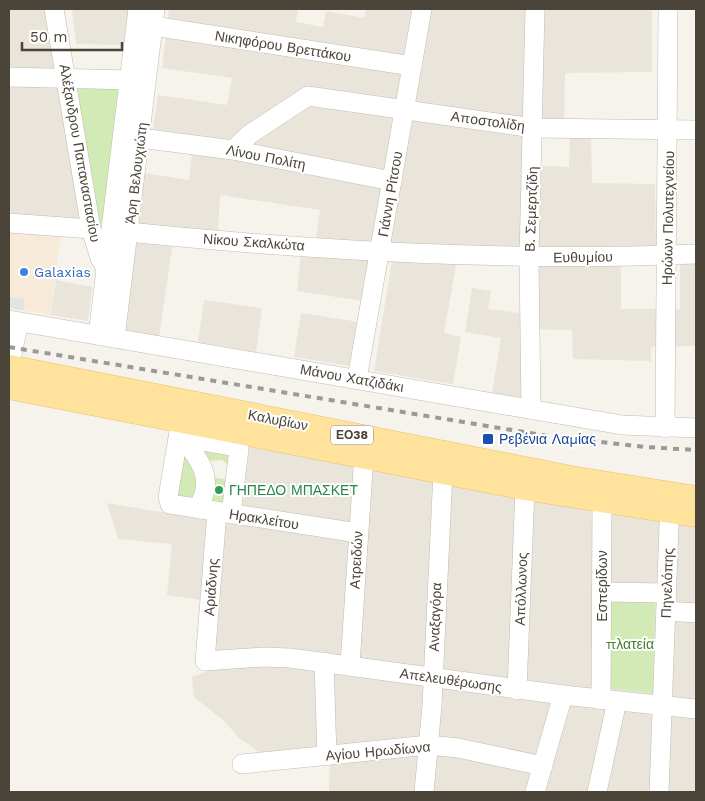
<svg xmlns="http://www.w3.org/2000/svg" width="705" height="801" font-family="'Work Sans',sans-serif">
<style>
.residential{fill:#eae5da}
.commercial{fill:#f7ead8}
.green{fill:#d2eab5}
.parking{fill:#e5e3e0}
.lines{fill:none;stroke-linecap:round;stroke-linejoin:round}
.minor-casing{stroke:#c2bbae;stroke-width:20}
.major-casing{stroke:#e6c16a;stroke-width:25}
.minor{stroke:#fff;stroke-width:19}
.major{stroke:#ffe39c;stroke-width:24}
.rail{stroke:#9a9a9a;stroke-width:4;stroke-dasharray:6 6;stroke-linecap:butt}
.shop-dot{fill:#3f7fe0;stroke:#fff;stroke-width:2}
.transit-dot{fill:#1a4fb4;stroke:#fff;stroke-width:2}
.leisure-dot{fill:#2e9e5b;stroke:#fff;stroke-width:2}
.labels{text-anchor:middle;stroke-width:4;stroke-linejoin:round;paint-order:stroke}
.shield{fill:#fff;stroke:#817c74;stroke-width:1}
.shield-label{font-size:12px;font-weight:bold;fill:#4b4439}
.street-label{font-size:14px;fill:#4b4439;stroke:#fff}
.shop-label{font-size:14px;fill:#366cbe;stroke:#fff;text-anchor:start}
.transit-label{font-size:14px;fill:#164399;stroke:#fff;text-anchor:start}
.leisure-label{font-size:14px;fill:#27864d;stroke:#fff;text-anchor:start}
.park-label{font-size:14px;fill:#4a7f2a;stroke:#fff}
</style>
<rect width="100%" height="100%" fill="#f6f3ec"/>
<!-- residential -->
<g class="residential">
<path d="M9,9H46L57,71L9,70Z"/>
<path d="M72,9H130L126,45L76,44Z"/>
<path d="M169,9H298L296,22L323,27L326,11L364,18L366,9H641L652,11V72L565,73L564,124L525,123V165L569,167L570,136H591L592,183L655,184L656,249L621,251V309H680V261L696,260V346L651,347V361L573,359L572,330L525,329V398L492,393L501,338L465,332L472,288L491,291L488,309L538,315V253L459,249L444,333L461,337L453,384L374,371L395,243L316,240L320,210L220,195L218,232L175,227L159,337L124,331L144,173L189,180L193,142L152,135L158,95L227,105L232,78L162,68Z"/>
<path d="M9,82L59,83L83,222L10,218Z"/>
<path d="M301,253L371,257L364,301L297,291Z"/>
<path d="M56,280L92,287L88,321L50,315Z"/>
<path d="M204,300L262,308L256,352L198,342Z"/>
<path d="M301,313L359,322L351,366L294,357Z"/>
<path d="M250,443L512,496L612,514L696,525V792H329L330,750L263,755L238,737L223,720L194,697L192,677L208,671L214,602L167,595L172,544L118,539L107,503L240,525Z"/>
</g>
<!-- commercial -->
<path class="commercial" d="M9,228L61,233L50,315L9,308Z"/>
<!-- green -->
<g class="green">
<path d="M73,84H122L102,225H98Z"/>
<path d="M199,450L230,452L231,468L222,460L207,461Z"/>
<path d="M183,452L199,474L196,498L174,499Z"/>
<path d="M212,477L228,480L229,508L206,501Z"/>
<path d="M606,599L655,600L653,693L606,688Z"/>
</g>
<!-- parking -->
<path class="parking" d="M9,297L25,299L23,311L9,308Z"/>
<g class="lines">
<!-- minor casing -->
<g class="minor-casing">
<g id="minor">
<path d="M54,9L91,229L100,258L105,267"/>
<path d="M153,26L412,66"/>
<path d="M9,77L130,80"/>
<path d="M140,138L233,150L392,181"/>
<path d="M233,150L250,134L308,96L533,128L696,130"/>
<path d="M9,223L91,229"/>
<path d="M128,232C317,251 507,262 696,254"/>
<path d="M9,320L622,425L696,428"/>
<path d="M98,335L138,9"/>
<path d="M115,338L155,9"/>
<path d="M9,368L19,322"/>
<path d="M357,379L422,9"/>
<path d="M531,409L529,258L535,9"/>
<path d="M181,420L168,497L170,504L358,533"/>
<path d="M665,428L668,9"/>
<path d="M199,509C200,502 204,497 205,490C208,470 198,461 189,445L196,440L236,447L239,449L231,514"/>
<path d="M217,512L205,661L264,657L290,658L563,695L696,709"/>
<path d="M603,592L666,593"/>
<path d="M666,611L696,613"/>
<path d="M324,662L327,756"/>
<path d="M350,665L364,455"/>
<path d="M517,690L525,488"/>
<path d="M601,700L602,502"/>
<path d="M242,764L429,745L458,748L543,766"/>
<path d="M424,792L432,706L443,471"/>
<path d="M535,792L563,695"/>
<path d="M597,792L617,701"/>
<path d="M659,792L670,499"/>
</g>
</g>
<!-- major casing -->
<g class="major-casing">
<g id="major">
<path d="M9,367L571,478L696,498"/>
<path d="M9,387L525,488L696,515"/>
</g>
</g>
<!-- minor -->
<use href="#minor" class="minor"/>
<!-- major -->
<use href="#major" class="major"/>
<!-- rail -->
<path class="rail" d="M9,347L548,436L645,447L696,450"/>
</g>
<!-- markers -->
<circle class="shop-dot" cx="24" cy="272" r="5"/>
<rect class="transit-dot" x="482" y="433" width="12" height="12" rx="2.5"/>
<circle class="leisure-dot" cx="219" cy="490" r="5"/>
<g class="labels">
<!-- shield labels -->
<rect class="shield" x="331" y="425.5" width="42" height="19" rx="4"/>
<g class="shield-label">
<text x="352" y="439">ΕΟ38</text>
</g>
<!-- street labels -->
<g class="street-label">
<text transform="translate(283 46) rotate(9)" y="5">Νικηφόρου Βρεττάκου</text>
<text transform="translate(488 121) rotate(8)" y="5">Αποστολίδη</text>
<text transform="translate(80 153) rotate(80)" y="5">Αλέξανδρου Παπαναστασίου</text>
<text transform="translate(266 157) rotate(11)" y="5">Λίνου Πολίτη</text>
<text transform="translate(136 173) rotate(-83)" y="5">Άρη Βελουχιώτη</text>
<text transform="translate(390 194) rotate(-80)" y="5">Γιάννη Ρίτσου</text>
<text transform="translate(531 209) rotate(-88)" y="5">Β. Σεμερτζίδη</text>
<text transform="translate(668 218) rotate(-89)" y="5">Ηρώων Πολυτεχνείου</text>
<text transform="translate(254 242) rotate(4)" y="5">Νίκου Σκαλκώτα</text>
<text transform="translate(583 257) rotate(-1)" y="5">Ευθυμίου</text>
<text transform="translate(352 378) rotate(10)" y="5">Μάνου Χατζιδάκι</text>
<text transform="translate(278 420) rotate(11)" y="5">Καλυβίων</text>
<text transform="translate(264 519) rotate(9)" y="5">Ηρακλείτου</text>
<text transform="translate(356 560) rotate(-87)" y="5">Ατρειδών</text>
<text transform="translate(667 583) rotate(-88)" y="5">Πηνελόπης</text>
<text transform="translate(602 586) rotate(-90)" y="5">Εσπερίδων</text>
<text transform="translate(211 587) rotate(-86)" y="5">Αριάδνης</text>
<text transform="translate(521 589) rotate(-88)" y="5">Απόλλωνος</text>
<text transform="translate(435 617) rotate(-88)" y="5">Αναξαγόρα</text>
<text transform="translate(451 680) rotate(8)" y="5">Απελευθέρωσης</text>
<text transform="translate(378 751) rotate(-5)" y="5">Αγίου Ηρωδίωνα</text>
</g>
<!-- shop labels -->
<g class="shop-label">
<text x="34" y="277">Galaxias</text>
</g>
<!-- transit labels -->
<g class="transit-label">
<text x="499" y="444">Ρεβένια Λαμίας</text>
</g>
<!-- leisure labels -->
<g class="leisure-label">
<text x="229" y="495">ΓΗΠΕΔΟ ΜΠΑΣΚΕΤ</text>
</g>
<!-- park labels -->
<g class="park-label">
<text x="630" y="649">πλατεία</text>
</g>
</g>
<!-- border -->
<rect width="705" height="801" fill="none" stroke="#4b4439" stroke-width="20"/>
<!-- scale -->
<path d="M22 42v8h100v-8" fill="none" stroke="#4b4439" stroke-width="2.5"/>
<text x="30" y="42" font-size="15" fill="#4b4439" stroke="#ffffff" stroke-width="4" paint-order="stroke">50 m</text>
</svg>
